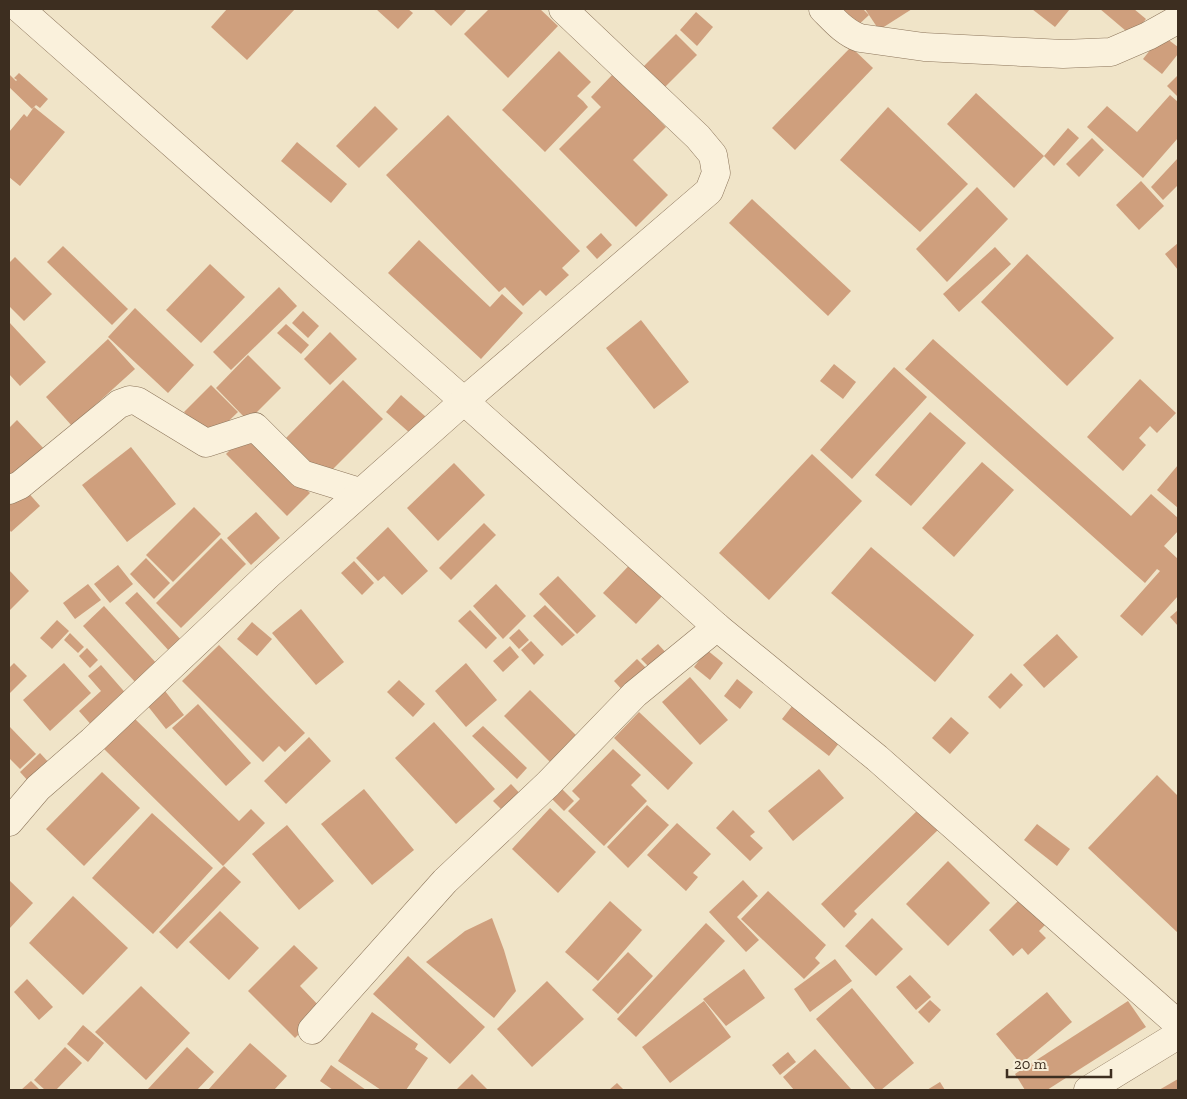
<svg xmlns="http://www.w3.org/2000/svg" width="1187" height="1099" font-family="'Zilla Slab',serif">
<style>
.building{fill:#cf9f7d}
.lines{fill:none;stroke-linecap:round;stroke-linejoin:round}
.street-casing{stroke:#8d765c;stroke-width:29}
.street{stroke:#faf1dc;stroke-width:28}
</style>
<rect width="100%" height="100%" fill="#f0e4c8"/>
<!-- building -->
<g class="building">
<path d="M227,9H295L247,60L211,27Z"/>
<path d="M376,9H408L413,13L398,29Z"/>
<path d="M433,9H467L451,26Z"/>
<path d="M489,9H540L558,26L508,78L464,34Z"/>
<path d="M836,9H863L869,15L855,28Z"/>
<path d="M865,9H912L879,30Z"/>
<path d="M1032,9H1070L1055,27Z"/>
<path d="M1100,9H1134L1146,19L1132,36Z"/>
<path d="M696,12L713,27L697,46L680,30Z"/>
<path d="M676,34L697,55L664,88L643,67Z"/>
<path d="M1162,35L1178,47V54L1162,74L1143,59Z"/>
<path d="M851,47L873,68L795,150L772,128Z"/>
<path d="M559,51L591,82L577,96L583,101L588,107L545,152L502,110Z"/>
<path d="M19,73L48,99L40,108L36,105L37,104L32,109L9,87V74L16,81L17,80L14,78Z"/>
<path d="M613,74L666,127L633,160L668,195L636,227L559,149L601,107L591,97Z"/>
<path d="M1178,75V97L1167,86Z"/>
<path d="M976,93L1044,156L1068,128L1079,138L1054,166L1044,156L1014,188L947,124Z"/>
<path d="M1170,95L1178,102V138L1143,178L1087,127L1107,106L1137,132Z"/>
<path d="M375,106L398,129L359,168L336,146Z"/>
<path d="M34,107L65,132L20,186L9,177V132L24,114L27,117Z"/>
<path d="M888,107L968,184L920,232L840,160Z"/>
<path d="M448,115L580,251L562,268L569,275L546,296L540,290L523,306L505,287L499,292L386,175Z"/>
<path d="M1092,138L1104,150L1079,177L1066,164Z"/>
<path d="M297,142L347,184L331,203L281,161Z"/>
<path d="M1178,158V188L1177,186L1163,200L1151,187Z"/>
<path d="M1141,181L1164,206L1139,230L1116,205Z"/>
<path d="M977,187L1008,219L947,282L916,249Z"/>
<path d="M752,199L851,291L828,316L729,223Z"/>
<path d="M601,233L612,245L597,259L586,247Z"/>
<path d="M419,240L490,307L502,294L523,313L481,359L388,273Z"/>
<path d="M1178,243V270L1165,254Z"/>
<path d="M63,246L128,309L112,325L47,262Z"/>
<path d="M995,247L1011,264L959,312L943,294Z"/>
<path d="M1027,254L1114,338L1067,386L981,302Z"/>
<path d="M15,257L52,294L24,321L9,306V263Z"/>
<path d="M210,264L245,297L201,343L166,310Z"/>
<path d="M279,287L297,306L231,370L213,352Z"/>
<path d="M135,308L194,365L168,393L108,337Z"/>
<path d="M303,311L319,326L308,338L292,323Z"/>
<path d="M641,320L689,382L654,409L606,348Z"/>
<path d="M9,322L46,362L20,386L9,374Z"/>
<path d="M286,324L309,345L301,354L277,333Z"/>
<path d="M330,332L357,359L330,385L304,359Z"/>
<path d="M108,339L135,369L72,426L46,397Z"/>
<path d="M933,339L1131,516L1151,494L1178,518V531L1164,546L1178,559V596L1142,636L1120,616L1160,571L1157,569L1145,583L905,369Z"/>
<path d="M248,355L281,388L248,421L216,388Z"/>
<path d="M834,364L856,382L843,399L820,381Z"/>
<path d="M894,367L927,397L852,479L820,450Z"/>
<path d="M1140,379L1176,413L1157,433L1150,426L1139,438L1146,445L1123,471L1087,437Z"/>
<path d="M343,380L383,419L325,477L286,438Z"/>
<path d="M211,385L238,412L210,439L184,412Z"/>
<path d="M401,395L426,417L411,434L386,412Z"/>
<path d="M930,412L966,443L911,506L875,475Z"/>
<path d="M17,420L46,451L9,486V428Z"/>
<path d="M249,431L310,493L287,516L226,454Z"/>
<path d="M131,447L176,504L127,542L82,485Z"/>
<path d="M812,454L862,501L769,600L719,553Z"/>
<path d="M982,462L1014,490L954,557L922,528Z"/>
<path d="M454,463L485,495L438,541L407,508Z"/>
<path d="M1178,465V508L1157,490Z"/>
<path d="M25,489L40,506L11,532L9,529V503Z"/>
<path d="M194,507L221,534L173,582L146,555Z"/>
<path d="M256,512L280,538L251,565L227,538Z"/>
<path d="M484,523L496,535L451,580L439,568Z"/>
<path d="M388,527L428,571L402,595L384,576L378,581L356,558Z"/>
<path d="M221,538L246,564L181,628L156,603Z"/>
<path d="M871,547L974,635L935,682L831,593Z"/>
<path d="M638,556L666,592L636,624L603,593Z"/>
<path d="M146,558L170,583L154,599L130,574Z"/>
<path d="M354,561L374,583L362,595L341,573Z"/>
<path d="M118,565L133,584L110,603L94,584Z"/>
<path d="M9,570L29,591L9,611Z"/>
<path d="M558,576L596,616L577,634L539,594Z"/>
<path d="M88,584L101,600L75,619L63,603Z"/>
<path d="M496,584L526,616L503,639L473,606Z"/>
<path d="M137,592L183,642L171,653L125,603Z"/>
<path d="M545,605L575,635L562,646L533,616Z"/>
<path d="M104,606L158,665L137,684L83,626Z"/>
<path d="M301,609L344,662L316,685L272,633Z"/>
<path d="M470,610L497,638L486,649L458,621Z"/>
<path d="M1178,610V626L1170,617Z"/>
<path d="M57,620L69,631L52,649L40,638Z"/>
<path d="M252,622L272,639L257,656L237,639Z"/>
<path d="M519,629L529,640L519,649L509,638Z"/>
<path d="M70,633L84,647L78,653L64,640Z"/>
<path d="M1057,634L1078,657L1044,688L1023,665Z"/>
<path d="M531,641L544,655L534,665L521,650Z"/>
<path d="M658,644L669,656L653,671L641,659Z"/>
<path d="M219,645L305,733L285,752L279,746L263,762L182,681Z"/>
<path d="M510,646L519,657L503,672L493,661Z"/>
<path d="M87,648L98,660L90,668L79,656Z"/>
<path d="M707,650L723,663L710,680L694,667Z"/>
<path d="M637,659L651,673L627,695L614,681Z"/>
<path d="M14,663L27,676L9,694V668Z"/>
<path d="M64,663L91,693L50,731L23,700Z"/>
<path d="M466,663L497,700L466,727L435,691Z"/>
<path d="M101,665L129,697L94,728L79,711L101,691L88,676Z"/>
<path d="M1011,673L1023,685L1000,709L988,697Z"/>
<path d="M690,677L728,720L700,745L662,702Z"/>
<path d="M737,679L753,692L740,709L724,696Z"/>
<path d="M399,680L425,704L413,717L387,692Z"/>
<path d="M530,690L583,742L557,769L504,716Z"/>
<path d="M165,691L184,715L166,729L147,705Z"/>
<path d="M796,701L843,738L829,756L782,719Z"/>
<path d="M198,704L251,763L226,786L172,728Z"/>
<path d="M639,712L693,763L668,790L614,738Z"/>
<path d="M951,717L969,733L950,754L932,738Z"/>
<path d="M134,718L239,821L251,809L265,823L223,866L104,749Z"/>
<path d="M434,722L495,789L456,824L395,758Z"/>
<path d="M9,726L36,754L20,769L9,758Z"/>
<path d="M483,726L527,768L517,779L472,736Z"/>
<path d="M309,737L331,761L286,804L264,781Z"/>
<path d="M613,749L641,775L631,785L647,801L604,846L568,811L580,799L572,791Z"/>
<path d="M40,753L50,764L30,783L20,772Z"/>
<path d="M819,769L844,798L793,841L768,811Z"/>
<path d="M102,772L140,808L84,866L46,829Z"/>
<path d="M1157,775L1178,796V933L1088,848Z"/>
<path d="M511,784L525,799L508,816L493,801Z"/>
<path d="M561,788L574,801L564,811L551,798Z"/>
<path d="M364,789L414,850L372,885L321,824Z"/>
<path d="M647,805L669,825L628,868L607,847Z"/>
<path d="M550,808L596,852L558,893L512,849Z"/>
<path d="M919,809L939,829L854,911L857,914L844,928L821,904Z"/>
<path d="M733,810L755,832L750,836L763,848L750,861L716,828Z"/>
<path d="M152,813L213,868L153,934L92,878Z"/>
<path d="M677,823L711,854L693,873L698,877L686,891L647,855Z"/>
<path d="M1037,824L1070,849L1057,866L1024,840Z"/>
<path d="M287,825L334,881L299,910L252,854Z"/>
<path d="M948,861L990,903L948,946L906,904Z"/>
<path d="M224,866L241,882L177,949L159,932Z"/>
<path d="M9,880L33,903L9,929Z"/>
<path d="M743,880L758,896L737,917L759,940L746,952L709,912Z"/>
<path d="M768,891L826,945L815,958L820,963L804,979L741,919Z"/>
<path d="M73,896L128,948L83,995L29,943Z"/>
<path d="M1022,897L1047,923L1039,931L1046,938L1028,955L1022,948L1013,956L989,930Z"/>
<path d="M610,901L642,930L598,981L565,952Z"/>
<path d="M220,911L259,948L229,980L189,942Z"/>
<path d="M492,918L504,950L516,991L494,1018L426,962L465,931Z"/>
<path d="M872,918L903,949L876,976L845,946Z"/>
<path d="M706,923L725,941L636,1037L617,1019Z"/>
<path d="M294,945L318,968L300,986L323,1010L295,1038L248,991Z"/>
<path d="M628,952L653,976L618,1014L592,990Z"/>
<path d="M408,956L485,1027L450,1064L373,994Z"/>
<path d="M835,959L852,981L810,1012L794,989Z"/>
<path d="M744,969L765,998L726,1026L703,999Z"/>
<path d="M910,975L931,997L916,1010L896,987Z"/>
<path d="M27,979L53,1007L39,1020L14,992Z"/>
<path d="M547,981L584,1019L532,1067L497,1029Z"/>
<path d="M141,986L190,1033L146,1080L95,1032Z"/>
<path d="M852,988L914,1063L881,1090H876L816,1019Z"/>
<path d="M1047,992L1072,1022L1021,1064L996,1034Z"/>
<path d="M930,1000L941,1010L929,1023L918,1012Z"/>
<path d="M704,1001L731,1037L670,1083L642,1047Z"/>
<path d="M1128,1001L1146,1027L1047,1090H1025L1015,1074Z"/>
<path d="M372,1012L418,1044L415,1049L428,1058L406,1090H381L338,1061Z"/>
<path d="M83,1025L104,1043L88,1062L67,1044Z"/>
<path d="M250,1043L287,1076L274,1090H208Z"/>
<path d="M65,1047L82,1063L56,1090H45L34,1080Z"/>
<path d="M187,1047L214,1072L197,1090H147Z"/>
<path d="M815,1049L851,1089L850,1090H794L783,1077Z"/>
<path d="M788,1052L796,1062L780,1075L772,1065Z"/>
<path d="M331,1065L366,1090H333L320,1081Z"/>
<path d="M472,1074L488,1090H456Z"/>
<path d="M1178,1079V1090H1159Z"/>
<path d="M31,1081L40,1090H21Z"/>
<path d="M940,1082L945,1090H927Z"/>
<path d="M617,1083L624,1090H609Z"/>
</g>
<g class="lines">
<!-- street casing -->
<g class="street-casing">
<g id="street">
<path d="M20,9L464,401L717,627L877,758L1178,1024"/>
<path d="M823,9C834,20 845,33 860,38L924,47L1063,54L1111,52L1148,36L1175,21"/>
<path d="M9,490L20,485L119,404L130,400L137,401L206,443L255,427L302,474L360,492"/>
<path d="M9,822L38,788L92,741L268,575L464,401L709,191L716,173L713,155L698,137L563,9"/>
<path d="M312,1030L445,881L548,784L635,694L717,627"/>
<path d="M1088,1090L1178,1035"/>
</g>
</g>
<!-- street -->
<use href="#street" class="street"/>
</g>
<!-- border -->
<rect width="1187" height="1099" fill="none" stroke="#3d2e20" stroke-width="20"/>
<!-- scale -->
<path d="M1007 1069v8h104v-8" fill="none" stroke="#3d2e20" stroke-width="2.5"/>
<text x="1014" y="1069" font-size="15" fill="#3d2e20" stroke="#f7eed8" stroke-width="4" paint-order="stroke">20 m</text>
</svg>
